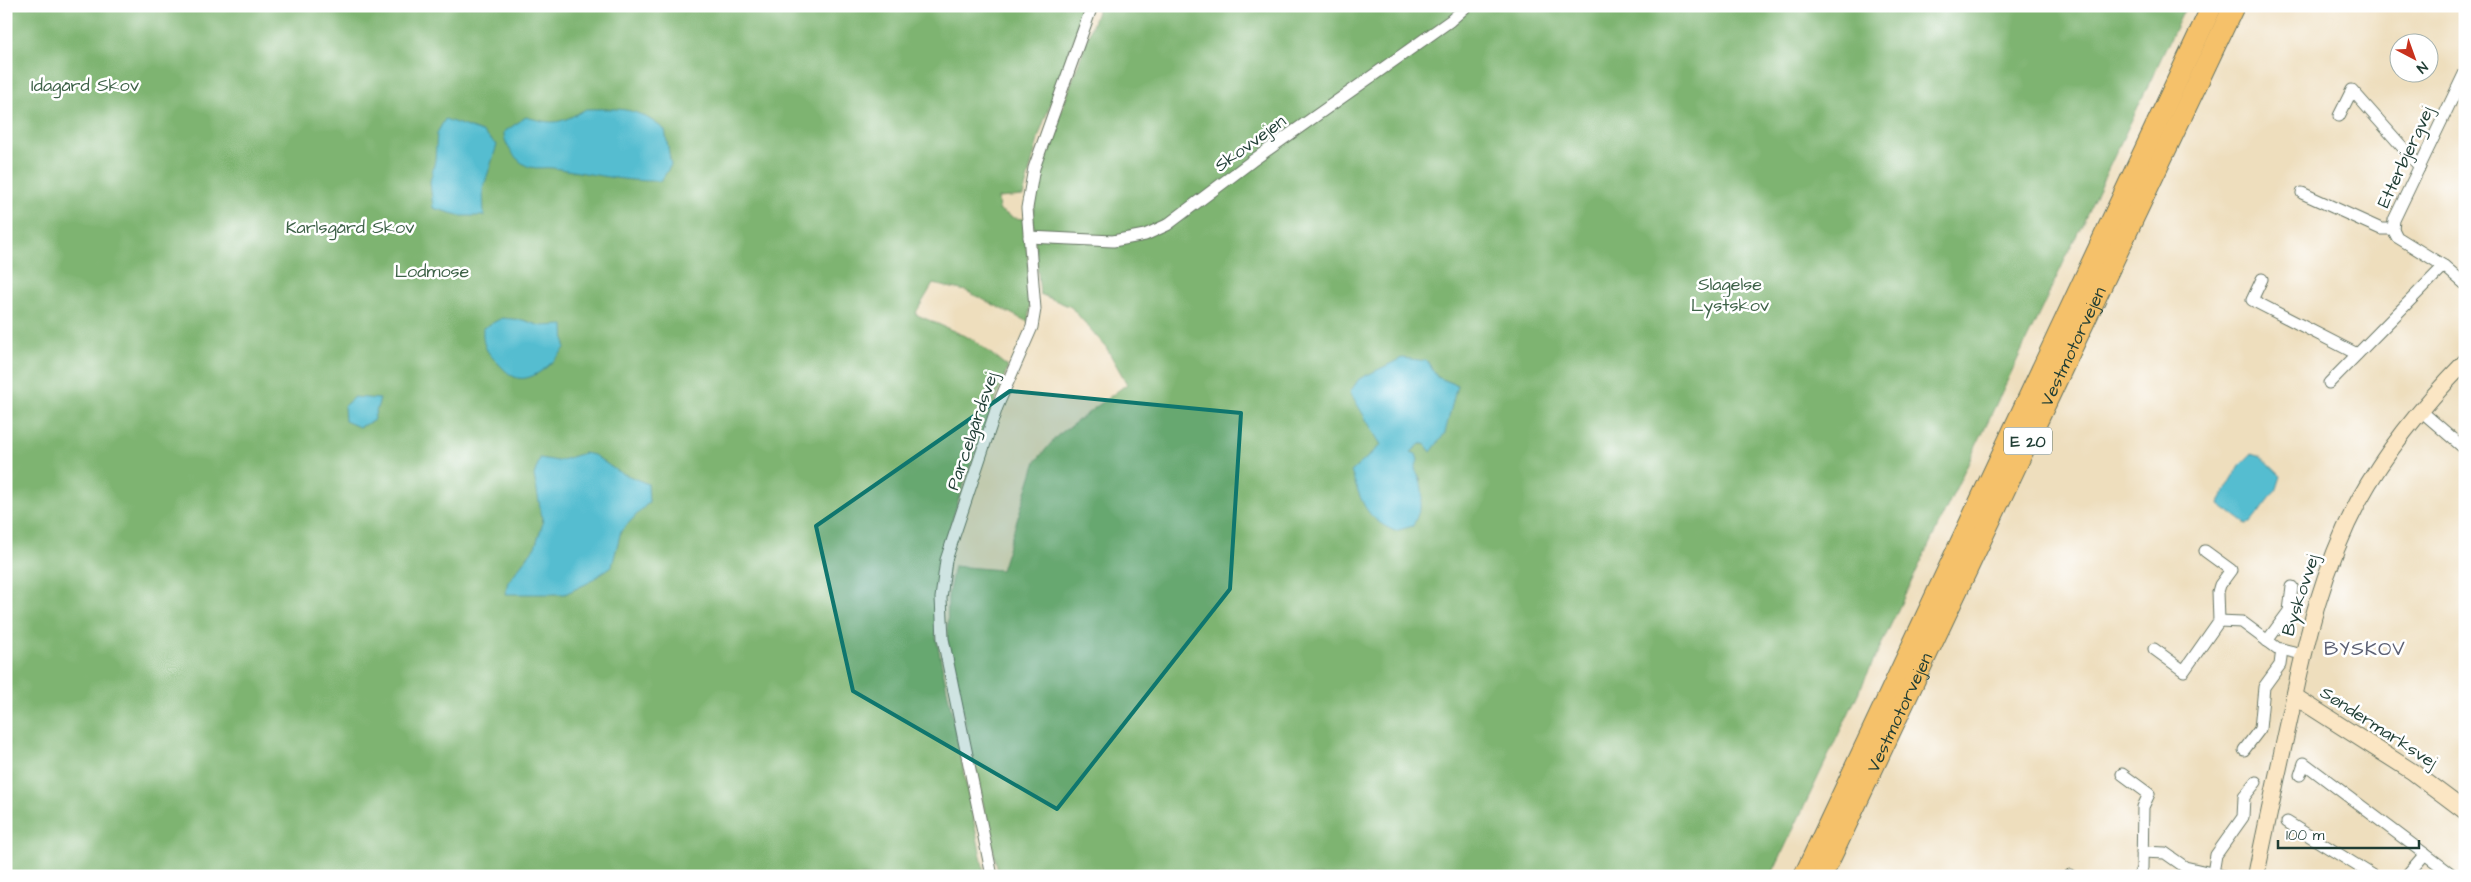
<svg xmlns="http://www.w3.org/2000/svg" width="2471" height="882" font-family="'Architects Daughter',sans-serif">
<style>
.forest{fill:#7eb471;stroke:#4e7852;fill-rule:evenodd}
.water{fill:#54bdd0;stroke:#3a7d82}
.lines{fill:none;stroke-linecap:round;stroke-linejoin:round}
.street-casing{stroke:#677564;stroke-width:13}
.secondary-casing{stroke:#677564;stroke-width:18}
.highway-casing{stroke:#677564;stroke-width:22}
.street{stroke:#fff;stroke-width:11}
.secondary{stroke:#fbe6c4;stroke-width:16}
.highway{stroke:#f5c16b;stroke-width:20}
.marked{fill:#0f766e;fill-opacity:0.2;stroke:#0f766e;stroke-width:4;stroke-linejoin:round}
.labels{text-anchor:middle;stroke-width:5;stroke-linejoin:round;paint-order:stroke}
.shield{fill:#fff;stroke:#627771;stroke-width:1}
.shield-label{font-size:16px;font-weight:bold;fill:#1f3d34}
.park-label{font-size:18px;fill:#3e6248;stroke:#fff}
.street-label{font-size:18px;fill:#1f3d34;stroke:#fff}
.quarter-label{font-size:20px;letter-spacing:1px;fill:#5e6275;stroke:#fff}
</style>
<rect width="100%" height="100%" fill="#fff"/>
<filter id="ink" filterUnits="userSpaceOnUse"><feTurbulence type="fractalNoise" baseFrequency=".02" numOctaves="2"/><feDisplacementMap in="SourceGraphic" scale="10" xChannelSelector="R" yChannelSelector="G"/><feConvolveMatrix kernelMatrix="1 2 1 2 8 2 1 2 1" color-interpolation-filters="sRGB"/></filter>
<filter id="wash" filterUnits="userSpaceOnUse"><feTurbulence type="fractalNoise" baseFrequency=".0096" numOctaves="4" result="noise"/><feDisplacementMap in="SourceGraphic" scale="20" xChannelSelector="R" yChannelSelector="G"/><feGaussianBlur stdDeviation="1.12" result="paint"/><feColorMatrix in="noise" values="0 0 0 0 0 0 0 0 0 0 0 0 0 0 0 0 0 1.4 0 .05"/><feComposite in="paint" operator="in"/></filter>
<g filter="url(#wash)">
<rect width="100%" height="100%" fill="#eedebd"/>
<!-- forest -->
<g class="forest">
<path d="M6,6H1086L1040,132L1023,196L998,198L999,210L1014,218L1024,219L1031,294L1028,322L966,291L933,284L915,314L972,339L1008,367C981,441 946,516 936,594C934,608 936,622 936,636L985,876H6Z"/>
<path d="M1099,6H2186L1771,876H999L947,639L948,596L954,566L1001,570L1036,461L1057,436L1127,384L1106,347L1071,307L1040,294L1033,220L1037,179ZM1427,361L1437,377L1457,385L1431,452L1425,444H1420L1411,452L1415,469L1421,481L1351,472L1381,445Z"/>
</g>
<!-- water -->
<g class="water">
<path d="M586,109C624,109 634,106 665,130L671,165L661,181C624,182 589,173 553,168C546,167 537,169 530,167C518,164 503,144 504,132L526,117C555,125 559,124 586,109Z"/>
<path d="M445,119L482,132L497,145L483,189L484,216H461L433,208L430,182L435,160L437,133Z"/>
<path d="M502,318L523,320L541,326L564,325L565,348C555,361 529,388 511,375C506,372 501,366 497,362C485,351 482,343 483,328Z"/>
<path d="M1402,358L1427,361L1437,377L1457,385L1445,433L1431,452L1425,444H1420L1411,452L1416,454L1418,460L1415,469C1427,493 1423,502 1413,526L1395,531C1364,518 1362,501 1351,472L1381,445L1350,392L1359,379Z"/>
<path d="M354,397L380,399L373,421L359,427L345,421L344,406Z"/>
<path d="M584,453L594,455L617,471L648,484L649,502L621,531L612,566L588,583L565,594H505L508,582L535,547L543,523L534,475L540,458L558,461Z"/>
<path d="M2251,454L2261,457L2281,476L2277,489L2251,523L2246,524L2219,504L2220,500L2240,465Z"/>
</g>
</g>
<g filter="url(#ink)">
<g class="lines">
<!-- street casing -->
<g class="street-casing">
<g id="street">
<path d="M2465,72L2394,220L2393,229L2397,237L2444,266L2465,284"/>
<path d="M2339,116L2352,90L2420,167"/>
<path d="M2302,193L2381,229H2393"/>
<path d="M1029,237L1113,241L1145,235L1167,225L1252,161L1450,21L1467,6"/>
<path d="M2262,279L2252,300L2357,354"/>
<path d="M2329,383L2444,266"/>
<path d="M2420,410L2465,449"/>
<path d="M2219,621L2242,622L2277,648L2302,654"/>
<path d="M2267,641L2289,611L2292,587"/>
<path d="M2154,649L2184,671L2219,621L2218,592L2220,585L2231,570L2205,551"/>
<path d="M2244,750L2260,729L2264,687L2280,665L2282,649"/>
<path d="M2122,774L2149,794L2143,807L2142,868L2139,876"/>
<path d="M2300,775L2304,763L2454,876"/>
<path d="M2287,822L2374,876"/>
<path d="M2142,852L2165,853L2185,867L2225,876"/>
<path d="M2213,873L2216,855L2243,817L2244,797L2256,782"/>
<path d="M2070,875V876"/>
<path d="M992,876L943,639L941,598L946,560L997,407L1032,327L1035,309L1027,208L1034,168L1092,6"/>
<path d="M2406,876L2425,854"/>
</g>
</g>
<!-- secondary casing -->
<g class="secondary-casing">
<g id="secondary">
<path d="M2294,696L2413,772L2465,811"/>
<path d="M2256,876C2267,821 2279,767 2291,712C2306,639 2323,568 2359,500C2387,449 2424,404 2465,362"/>
</g>
</g>
<!-- highway casing -->
<g class="highway-casing">
<g id="highway">
<path d="M1804,876L2212,6"/>
<path id="s1" d="M1822,876L2234,6"/>
</g>
</g>
<!-- street -->
<use href="#street" class="street"/>
<!-- secondary -->
<use href="#secondary" class="secondary"/>
<!-- highway -->
<use href="#highway" class="highway"/>
</g>
</g>
<!-- marked area -->
<path class="marked" d="M1010,391L1241,413L1230,589L1057,809L853,691L816,526Z"/>
<g class="labels">
<!-- shield labels -->
<rect class="shield" x="2004" y="427.5" width="48" height="27" rx="4"/>
<g class="shield-label">
<text x="2028" y="447">E 20</text>
</g>
<!-- park labels -->
<g class="park-label">
<text x="85" y="91">Idagård Skov</text>
<text x="350" y="233">Karlsgård Skov</text>
<text x="432" y="277">Lodmose</text>
<text x="1730" y="290">Slagelse<tspan x="1730" dy="21">Lystskov</tspan></text>
</g>
<!-- street labels -->
<g class="street-label">
<text transform="translate(1250 143) rotate(-36)" y="6">Skovvejen</text>
<text transform="translate(2405 157) rotate(-65)" y="6">Etterbjergvej</text>
<text dy="6" stroke="none"><textPath href="#s1" startOffset="586">Vestmotorvejen</textPath></text>
<text transform="translate(972 431) rotate(-71)" y="6">Parcelgårdsvej</text>
<text transform="translate(2300 595) rotate(-72)" y="6">Byskovvej</text>
<text dy="6" stroke="none"><textPath href="#s1" startOffset="181">Vestmotorvejen</textPath></text>
<text transform="translate(2379 727) rotate(33)" y="6">Søndermarksvej</text>
</g>
<!-- quarter labels -->
<g class="quarter-label">
<text x="2365" y="655">BYSKOV</text>
</g>
</g>
<!-- margin -->
<rect width="2471" height="882" fill="none" stroke="#fff" stroke-width="25"/>
<!-- north arrow -->
<g transform="translate(2414 58) rotate(139)"><circle r="24" fill="#ffffff" stroke="#a5b1ae"/>
<path d="M0-4L9 19L0 12L-9 19Z" fill="#c8321e"/>
<text y="-8" font-size="14" font-weight="bold" text-anchor="middle" fill="#1f3d34">N</text>
</g>
<!-- scale -->
<path d="M2278 840v8h141v-8" fill="none" stroke="#1f3d34" stroke-width="2.5"/>
<text x="2286" y="840" font-size="15" fill="#1f3d34" stroke="#ffffff" stroke-width="4" paint-order="stroke">100 m</text>
</svg>
